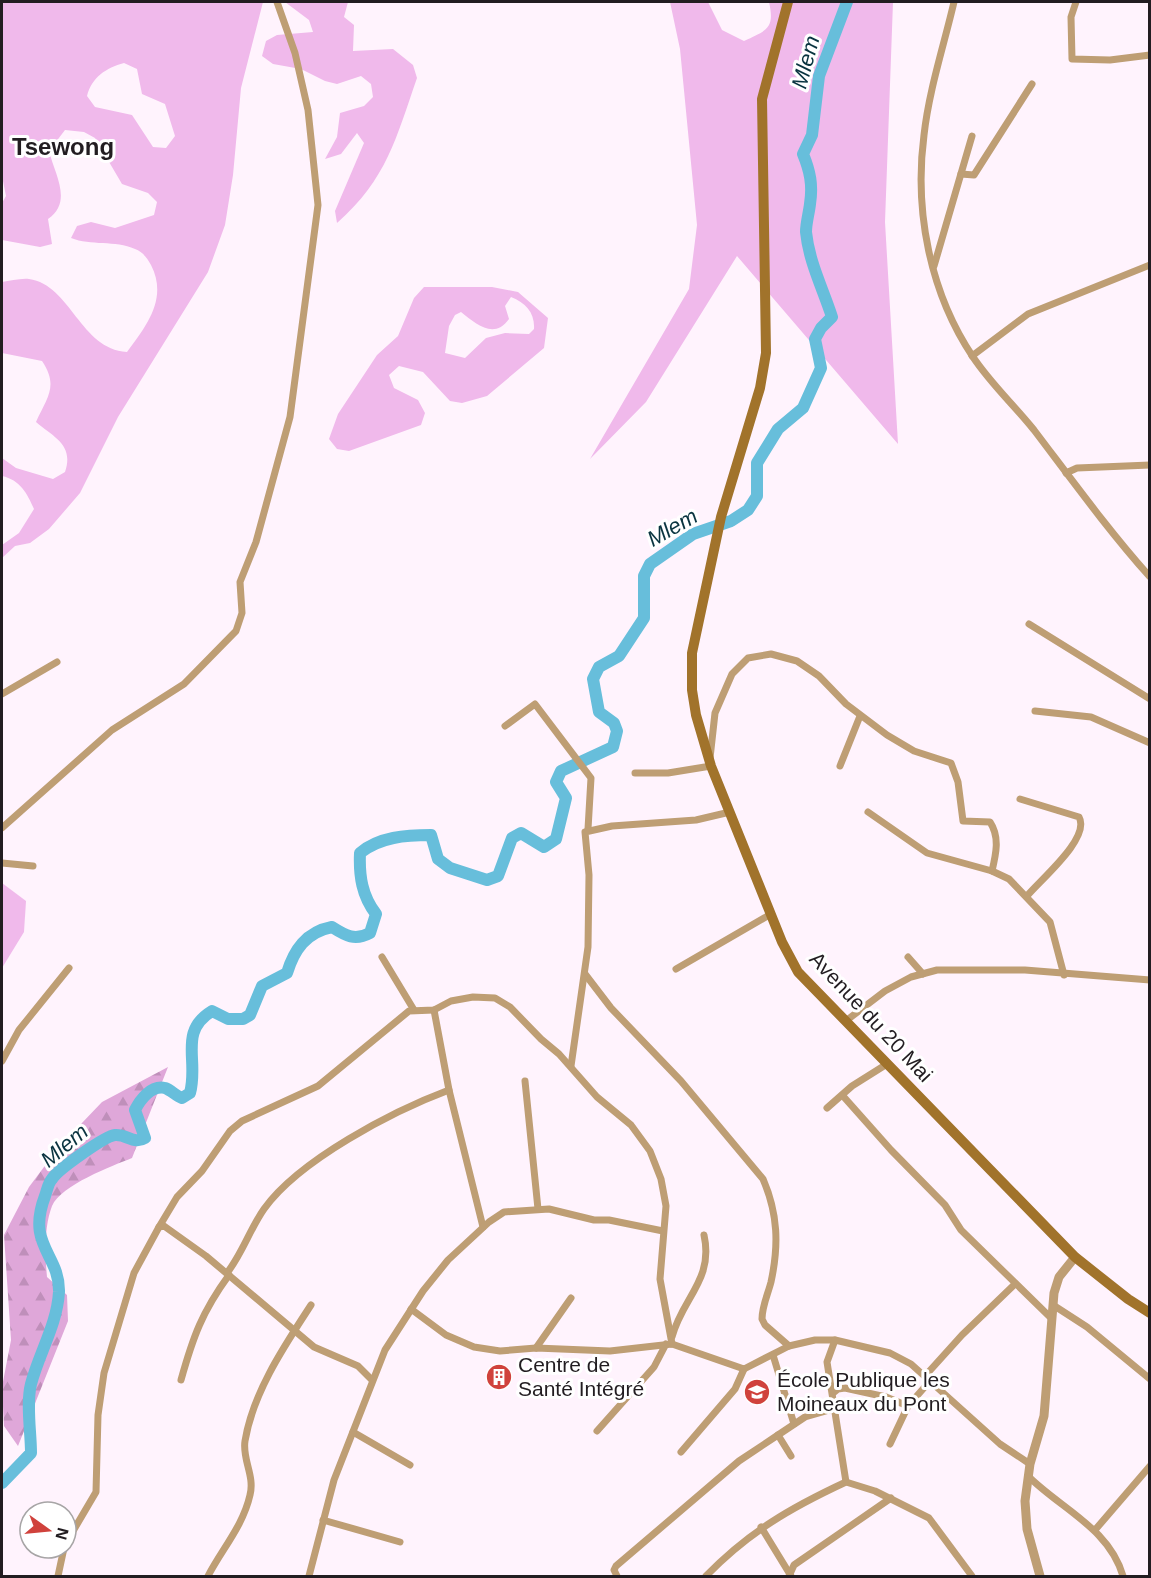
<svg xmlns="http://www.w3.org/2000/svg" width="1151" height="1578" font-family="Arial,sans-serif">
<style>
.grass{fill:#f0b9eb;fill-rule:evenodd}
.forest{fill:url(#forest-firs)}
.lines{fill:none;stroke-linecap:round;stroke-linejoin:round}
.river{stroke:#67bedb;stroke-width:12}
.minor{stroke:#be9e74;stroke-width:7}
.tertiary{stroke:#be9e74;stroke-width:9}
.secondary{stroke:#a1732b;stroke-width:10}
.labels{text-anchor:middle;stroke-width:6;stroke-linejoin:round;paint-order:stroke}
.street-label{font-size:21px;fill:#221d21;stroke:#fff}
.poi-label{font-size:21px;fill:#221d21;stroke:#fff;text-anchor:start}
.water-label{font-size:22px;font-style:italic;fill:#0a3440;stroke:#fff}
.quarter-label{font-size:24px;font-weight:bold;fill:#221d21;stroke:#fff}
</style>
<defs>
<pattern id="forest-firs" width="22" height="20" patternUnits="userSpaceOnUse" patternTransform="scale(1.5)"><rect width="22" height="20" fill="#dfa7d9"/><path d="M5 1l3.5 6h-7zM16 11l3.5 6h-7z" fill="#bf8fba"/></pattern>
</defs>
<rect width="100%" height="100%" fill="#fff3fd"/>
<!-- grass -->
<g class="grass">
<path d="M2,2H263L241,88L233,175L225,225L208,272L118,417L80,493L49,529L30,543L15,546L2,558V545L19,533L34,509C27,493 20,480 2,476V458L16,468L53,479L65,472C74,445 55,438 36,422C47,398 59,386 42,361L2,353V282C10,281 21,278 29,279C71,285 80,349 127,352C147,325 168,298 151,265C147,258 143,252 135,249C115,240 91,246 71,238L77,226L91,222L115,228L154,215L157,202L148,193L122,184L95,138L84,132L65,130L49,151C55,175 73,202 48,219L52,244L40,247L2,240V203L6,196L2,176ZM124,63L137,69L142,94L165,104L175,136L166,148L153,147L132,115L95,107L87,96C92,77 106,68 124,63Z"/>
<path d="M285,2H348L344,17L354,25L353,51L393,49L413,65L417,78C396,138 387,179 337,223L335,211L364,143L357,133L341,154L325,159L337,137L340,113L364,106L373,97L371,84L361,76L337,84L325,81L301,69L273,64L262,56L266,41L277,35L313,32L309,20Z"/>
<path d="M670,2H708L722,30L744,41C767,30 775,29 769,2H893L885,222L898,444L737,256L646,402L590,459L689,289L697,225L680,49Z"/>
<path d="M424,287H492L518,292L548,318L544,348L487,396L462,403L450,401L423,372L399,366L389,375L394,388L418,400L425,413L421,425L349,451L337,449L329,439L338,414L377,355L398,336L414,298ZM511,297C526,303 535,313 534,329L529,334L505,333L486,338L465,358L445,353L449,326L455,315L461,312C476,324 494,340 509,319L505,306Z"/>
<path d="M2,883L26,901L24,932L2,968Z"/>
</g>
<!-- forest -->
<path class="forest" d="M168,1067L132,1158C112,1166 61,1185 52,1206C44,1227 45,1255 47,1277L67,1295L68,1321L18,1446L4,1426L2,1387L11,1340L4,1235L29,1187L59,1147L102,1102Z"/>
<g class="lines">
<!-- river -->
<path class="river" d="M2,1483L31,1453C31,1432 26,1404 31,1384C39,1353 57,1325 59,1292C60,1254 26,1246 45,1196C47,1191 48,1183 52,1179C57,1170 105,1136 115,1135C127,1134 134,1145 145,1138L135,1110C140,1100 151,1085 165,1088C171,1090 176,1096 182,1098L190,1093C199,1060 178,1032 212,1011L228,1019H243L250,1015L262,986L287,973C294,950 306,932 332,927C346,936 355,941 370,933L376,914C362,896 359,876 360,853C379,837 406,835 431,835L438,859L450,868L487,880L498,876L512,838L521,833L544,847L556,839L566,798L556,782L561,771L613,747L617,731L614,723L599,712L593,679L599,667L619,656L644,618V576L650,564L693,534L731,521L748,510L757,496V463L778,429L803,408L821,368L815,339L821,328L832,317C823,289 809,262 806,232C806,223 809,213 810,204C813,185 810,171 803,154L812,135L819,76L847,2"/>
<!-- minor -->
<g class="minor">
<path d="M954,2C944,45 929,90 924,135C914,211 930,293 973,357C991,384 1014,405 1034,430C1072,480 1108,530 1150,577"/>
<path d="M1076,2L1071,17L1072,59L1110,60L1150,55"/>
<path d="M961,174L974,175L1032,84"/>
<path d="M934,266L972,136"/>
<path d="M972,356L1028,314L1150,265"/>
<path d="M1066,473L1077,468L1150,465"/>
<path d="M1029,624L1150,699"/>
<path d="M2,694L57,662"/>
<path d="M1035,711L1091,717L1150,743"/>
<path d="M505,726L535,704L591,778L588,829"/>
<path d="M710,758L715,713L732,674L748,658L771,654L797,661L819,676L846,704L887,735L914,751L951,763L958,782L963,821L990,822C1000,837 996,854 992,871"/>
<path d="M840,766L860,716"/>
<path d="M635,773H668L711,766"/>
<path d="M1020,799L1079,817C1091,838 1040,880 1027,896"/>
<path d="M868,812L927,853L992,871L1009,879L1050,922L1064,975"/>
<path d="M2,828L112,730L184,684L236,631L242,613L240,582L256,542L290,417L318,205L308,110L295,53L277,2"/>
<path d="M2,863L33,866"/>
<path d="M382,957L414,1010"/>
<path d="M908,957L923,974"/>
<path d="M676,969L771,914"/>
<path d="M585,974L611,1008L681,1081L763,1179C778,1214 779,1245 771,1282C768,1294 762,1306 762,1319L765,1325L789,1346"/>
<path d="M434,1010L449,1090L483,1227"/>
<path d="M847,1020L885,991L911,977L937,970H1025L1150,980"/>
<path d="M2,1061L19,1030L69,968"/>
<path d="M571,1066L588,947L589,875L585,832L612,826L696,820L730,812"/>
<path d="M525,1081L538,1209"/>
<path d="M843,1096L891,1150L945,1205L961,1230L1050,1317"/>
<path d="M827,1108L852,1086L887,1064"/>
<path d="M159,1227L177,1197L202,1171L230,1131L242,1121L318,1086L409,1011L434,1010L451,1001L473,997L495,998L510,1007L541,1039L559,1054L597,1097L631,1125L650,1151L661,1179L666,1206L660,1279L672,1344"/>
<path d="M227,1273C242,1254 250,1229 264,1209C299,1160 393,1111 449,1090"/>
<path d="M1053,1305L1087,1327L1150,1379"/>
<path d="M411,1309L446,1335L474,1347L500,1351L536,1348L610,1351L672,1344L744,1369L789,1346L815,1340H835L890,1353L911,1364L1000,1444L1030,1464"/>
<path d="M672,1337C682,1298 714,1280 704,1235"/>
<path d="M835,1340L827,1362L846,1482"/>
<path d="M536,1348L571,1298"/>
<path d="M773,1355L794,1424"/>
<path d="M925,1376L962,1335L1015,1284"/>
<path d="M181,1380C193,1337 202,1312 229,1275"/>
<path d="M833,1393L838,1389L845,1388L886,1397L908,1406"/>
<path d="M597,1431L654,1367L666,1344"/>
<path d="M353,1432L410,1465"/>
<path d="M890,1444L908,1406L930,1381"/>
<path d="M681,1452L735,1389L744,1369"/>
<path d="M791,1456L778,1435L805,1417L833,1409"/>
<path d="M1028,1476C1061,1509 1109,1528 1123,1576"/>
<path d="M323,1520L400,1542"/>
<path d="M761,1527L791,1576"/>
<path d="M1095,1530L1150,1466"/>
<path d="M66,1543L96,1492L98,1415L104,1373L134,1273L159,1227L164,1226L206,1256L314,1347L358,1366L372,1380"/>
<path d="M58,1576L64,1548"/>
<path d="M208,1576C222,1549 243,1526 250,1495C255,1476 242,1459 245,1441C253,1392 285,1345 311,1305"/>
<path d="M309,1576L334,1480L385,1350L423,1291L448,1260L489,1222L504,1212L549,1209L594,1220H609L663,1231"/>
<path d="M617,1576L614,1570L616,1566L739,1461L778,1435"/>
<path d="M706,1576C749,1532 790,1508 846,1482L875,1491L929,1518L972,1576"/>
<path d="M789,1576L794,1565L891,1498"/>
</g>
<!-- tertiary -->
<path class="tertiary" d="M1040,1576L1027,1529L1025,1501L1030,1464L1044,1416L1054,1293L1059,1277L1075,1257"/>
<!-- secondary -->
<path class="secondary" d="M788,2L762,99L766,353L760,388L721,517L692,653V690L696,715L711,766L782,942L798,972L1075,1257L1128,1299L1150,1313"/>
</g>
<!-- icons -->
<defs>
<g id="building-disc" transform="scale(1.35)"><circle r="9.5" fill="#d0423c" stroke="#fff"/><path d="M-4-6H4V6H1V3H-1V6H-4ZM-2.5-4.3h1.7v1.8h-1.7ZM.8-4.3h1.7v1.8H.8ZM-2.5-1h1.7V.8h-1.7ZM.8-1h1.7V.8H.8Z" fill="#fff"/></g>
<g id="school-disc" transform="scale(1.35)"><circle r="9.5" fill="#d0423c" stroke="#fff"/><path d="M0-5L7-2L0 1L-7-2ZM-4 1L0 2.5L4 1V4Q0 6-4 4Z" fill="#fff"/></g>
</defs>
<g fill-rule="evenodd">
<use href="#building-disc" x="499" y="1377"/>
<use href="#school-disc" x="757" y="1392"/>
</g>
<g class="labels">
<!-- street labels -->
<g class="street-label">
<text transform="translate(871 1017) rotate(47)" y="7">Avenue du 20 Mai</text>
</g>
<!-- poi labels -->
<g class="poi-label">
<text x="518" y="1372">Centre de<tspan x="518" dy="24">Santé Intégré</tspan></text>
<text x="777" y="1387">École Publique les<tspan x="777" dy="24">Moineaux du Pont</tspan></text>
</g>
<!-- water labels -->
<g class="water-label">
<text transform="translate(805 62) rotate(-75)" y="8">Mlem</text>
<text transform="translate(672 527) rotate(-30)" y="8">Mlem</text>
<text transform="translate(64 1145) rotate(-40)" y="8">Mlem</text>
</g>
<!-- quarter labels -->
<g class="quarter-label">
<text x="63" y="155">Tsewong</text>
</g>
</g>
<!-- border -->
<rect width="1151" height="1578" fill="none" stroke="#221d21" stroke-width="6"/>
<!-- north arrow -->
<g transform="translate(48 1530) rotate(105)"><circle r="28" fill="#ffffff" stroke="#a7a5a6" stroke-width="1.5"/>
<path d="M0-4.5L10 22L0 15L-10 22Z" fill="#d0423c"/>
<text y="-9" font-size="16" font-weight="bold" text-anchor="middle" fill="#221d21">N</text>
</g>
</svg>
